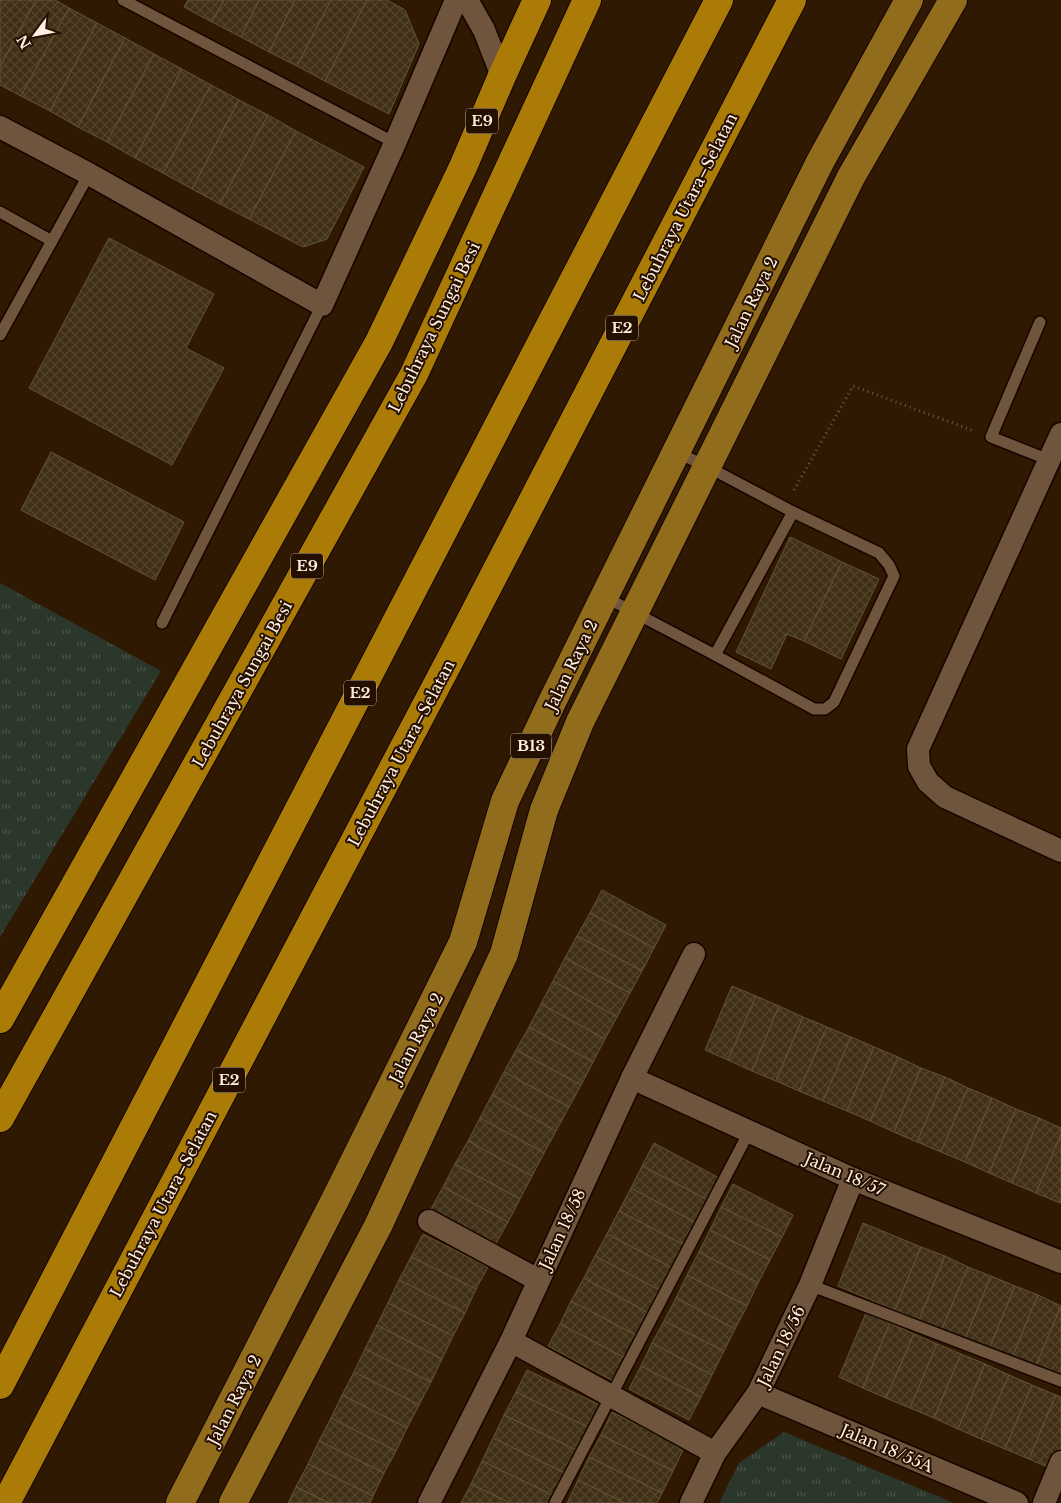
<svg xmlns="http://www.w3.org/2000/svg" width="1061" height="1503" font-family="'Libre Baskerville',serif">
<style>
.grass{fill:url(#grass-tufts)}
.building{fill:url(#building-cross-hatch);stroke:#665336}
.lines{fill:none;stroke-linecap:round;stroke-linejoin:round}
.lane-casing{stroke:#160400;stroke-width:14}
.street-casing{stroke:#160400;stroke-width:25}
.primary-casing{stroke:#160400;stroke-width:30}
.highway-casing{stroke:#160400;stroke-width:30}
.path{stroke:#6e5a47;stroke-width:3;stroke-dasharray:1 4;stroke-linecap:butt}
.lane{stroke:#6f553d;stroke-width:11}
.street{stroke:#6f553d;stroke-width:22}
.primary{stroke:#926c1d;stroke-width:28}
.highway{stroke:#aa7c07;stroke-width:28}
.labels{text-anchor:middle;stroke-width:4;stroke-linejoin:round;paint-order:stroke}
.shield{fill:#251000;stroke:#beac9e;stroke-width:1}
.shield-label{font-size:15px;font-weight:bold;fill:#ffefe2}
.street-label{font-size:16px;fill:#ffefe2;stroke:#251000}
</style>
<defs>
<pattern id="grass-tufts" width="24" height="20" patternUnits="userSpaceOnUse" patternTransform="scale(1.25)"><rect width="24" height="20" fill="#2a372a"/><path d="M3 7l-1-3M5 7V3M7 7l1-3M15 17l-1-3M17 17v-4M19 17l1-3" fill="none" stroke="#4a5449"/></pattern>
<pattern id="building-cross-hatch" width="8" height="8" patternUnits="userSpaceOnUse" patternTransform="scale(1.25)"><rect width="8" height="8" fill="#403017"/><path d="M0 0l8 8M0 8l8-8" fill="none" stroke="#53442d"/></pattern>
</defs>
<rect width="100%" height="100%" fill="#2f1903"/>
<!-- grass -->
<g class="grass">
<path d="M0,583L161,671L0,937Z"/>
<path d="M784,1432L954,1503H719L739,1463Z"/>
</g>
<!-- building -->
<g class="building">
<path d="M0,0H36L0,67Z"/>
<path d="M36,0H55L69,8L21,96L0,85V67Z"/>
<path d="M188,0H224L212,22L184,7Z"/>
<path d="M224,0H259L241,37L212,22Z"/>
<path d="M259,0H295L269,52L241,37Z"/>
<path d="M295,0H331L297,66L269,52Z"/>
<path d="M331,0H367L325,81L297,66Z"/>
<path d="M367,0H387L405,10L419,44L389,114L325,81Z"/>
<path d="M69,8L97,23L50,111L21,96Z"/>
<path d="M97,23L125,38L78,127L50,111Z"/>
<path d="M125,38L154,54L107,142L78,127Z"/>
<path d="M154,54L182,69L135,158L107,142Z"/>
<path d="M182,69L211,85L163,173L135,158Z"/>
<path d="M211,85L239,100L192,189L163,173Z"/>
<path d="M239,100L268,115L220,204L192,189Z"/>
<path d="M268,115L296,131L249,219L220,204Z"/>
<path d="M296,131L364,167L327,239L303,247L249,219Z"/>
<path d="M109,238L214,294L186,348L224,368L172,465L29,388Z"/>
<path d="M51,452L184,522L155,580L21,510Z"/>
<path d="M790,537L842,562L804,641L787,634L771,669L736,652Z"/>
<path d="M842,562L879,579L841,659L804,641Z"/>
<path d="M602,890L666,925L654,948L590,913Z"/>
<path d="M590,913L654,948L642,971L577,936Z"/>
<path d="M577,936L642,971L630,993L565,958Z"/>
<path d="M565,958L630,993L617,1017L553,981Z"/>
<path d="M553,981L617,1017L605,1039L541,1004Z"/>
<path d="M732,986L756,996L728,1060L705,1050Z"/>
<path d="M756,996L779,1006L752,1071L728,1060Z"/>
<path d="M541,1004L605,1039L593,1062L529,1027Z"/>
<path d="M779,1006L803,1017L776,1081L752,1071Z"/>
<path d="M803,1017L827,1027L799,1091L776,1081Z"/>
<path d="M529,1027L593,1062L581,1085L516,1050Z"/>
<path d="M827,1027L851,1037L823,1101L799,1091Z"/>
<path d="M851,1037L874,1047L847,1111L823,1101Z"/>
<path d="M874,1047L898,1057L870,1121L847,1111Z"/>
<path d="M516,1050L581,1085L569,1107L504,1072Z"/>
<path d="M898,1057L921,1068L894,1132L870,1121Z"/>
<path d="M921,1068L945,1077L917,1142L894,1132Z"/>
<path d="M504,1072L569,1107L556,1131L492,1095Z"/>
<path d="M945,1077L968,1088L941,1152L917,1142Z"/>
<path d="M968,1088L992,1098L965,1162L941,1152Z"/>
<path d="M492,1095L556,1131L544,1153L480,1118Z"/>
<path d="M992,1098L1016,1109L989,1173L965,1162Z"/>
<path d="M1016,1109L1039,1118L1012,1183L989,1173Z"/>
<path d="M480,1118L544,1153L532,1176L468,1141Z"/>
<path d="M1039,1118L1061,1128V1134L1036,1193L1012,1183Z"/>
<path d="M1061,1134V1200L1060,1203L1036,1193Z"/>
<path d="M468,1141L532,1176L520,1199L455,1164Z"/>
<path d="M654,1143L723,1180L712,1202L642,1166Z"/>
<path d="M455,1164L520,1199L508,1222L443,1187Z"/>
<path d="M642,1166L712,1202L700,1225L631,1188Z"/>
<path d="M733,1184L793,1215L782,1237L721,1207Z"/>
<path d="M443,1187L508,1222L495,1245L431,1209Z"/>
<path d="M631,1188L700,1225L688,1247L619,1211Z"/>
<path d="M721,1207L782,1237L770,1260L710,1230Z"/>
<path d="M619,1211L688,1247L676,1270L607,1234Z"/>
<path d="M863,1223L921,1247L895,1310L838,1286Z"/>
<path d="M710,1230L770,1260L758,1283L699,1252Z"/>
<path d="M423,1234L488,1267L476,1289L411,1257Z"/>
<path d="M607,1234L676,1270L665,1293L595,1256Z"/>
<path d="M921,1247L945,1256L919,1320L895,1310Z"/>
<path d="M699,1252L758,1283L747,1306L687,1275Z"/>
<path d="M595,1256L665,1293L652,1315L584,1278Z"/>
<path d="M945,1256L968,1267L942,1329L919,1320Z"/>
<path d="M411,1257L476,1289L465,1313L399,1280Z"/>
<path d="M968,1267L991,1276L965,1339L942,1329Z"/>
<path d="M687,1275L747,1306L735,1329L676,1298Z"/>
<path d="M991,1276L1015,1286L989,1349L965,1339Z"/>
<path d="M584,1278L652,1315L641,1338L571,1301Z"/>
<path d="M399,1280L465,1313L453,1336L388,1303Z"/>
<path d="M1015,1286L1038,1295L1012,1358L989,1349Z"/>
<path d="M1038,1295L1061,1306L1035,1368L1012,1358Z"/>
<path d="M676,1298L735,1329L724,1351L664,1321Z"/>
<path d="M571,1301L641,1338L629,1360L560,1324Z"/>
<path d="M388,1303L453,1336L442,1359L377,1325Z"/>
<path d="M1061,1306V1372L1059,1377L1035,1368Z"/>
<path d="M866,1313L890,1323L863,1388L839,1377Z"/>
<path d="M664,1321L724,1351L712,1375L652,1343Z"/>
<path d="M890,1323L914,1334L886,1398L863,1388Z"/>
<path d="M560,1324L629,1360L617,1383L548,1346Z"/>
<path d="M377,1325L442,1359L431,1382L365,1349Z"/>
<path d="M914,1334L937,1344L910,1408L886,1398Z"/>
<path d="M652,1343L712,1375L701,1397L641,1366Z"/>
<path d="M937,1344L961,1354L934,1418L910,1408Z"/>
<path d="M365,1349L431,1382L419,1405L354,1372Z"/>
<path d="M961,1354L985,1364L958,1429L934,1418Z"/>
<path d="M985,1364L1009,1375L981,1439L958,1429Z"/>
<path d="M641,1366L701,1397L689,1420L629,1389Z"/>
<path d="M527,1370L602,1406L591,1429L516,1392Z"/>
<path d="M354,1372L419,1405L407,1428L342,1395Z"/>
<path d="M1009,1375L1032,1385L1005,1449L981,1439Z"/>
<path d="M1032,1385L1056,1395L1029,1459L1005,1449Z"/>
<path d="M516,1392L591,1429L580,1452L504,1415Z"/>
<path d="M342,1395L407,1428L396,1451L331,1418Z"/>
<path d="M1056,1395L1061,1397V1449L1052,1469L1029,1459Z"/>
<path d="M612,1412L684,1448L673,1471L601,1435Z"/>
<path d="M504,1415L580,1452L569,1475L493,1438Z"/>
<path d="M331,1418L396,1451L384,1473L319,1441Z"/>
<path d="M601,1435L673,1471L662,1493L589,1457Z"/>
<path d="M493,1438L569,1475L558,1498L482,1461Z"/>
<path d="M319,1441L384,1473L373,1496L308,1464Z"/>
<path d="M589,1457L662,1493L657,1503H625L578,1480Z"/>
<path d="M482,1461L558,1498L555,1503H510L471,1484Z"/>
<path d="M308,1464L373,1496L370,1503H329L296,1487Z"/>
<path d="M578,1480L625,1503H567Z"/>
<path d="M471,1484L510,1503H461Z"/>
<path d="M296,1487L329,1503H288Z"/>
</g>
<g class="lines">
<!-- lane casing -->
<g class="lane-casing">
<g id="lane">
<path d="M123,0L395,143"/>
<path d="M0,212L52,241"/>
<path d="M1040,322L991,437L1049,460"/>
<path d="M0,335L89,174"/>
<path d="M605,597L715,655L793,512L708,467L676,452"/>
<path d="M162,623L322,305"/>
<path d="M715,655L814,709H825L834,702L894,576L889,565L879,553L793,512"/>
<path d="M810,1285L1061,1381"/>
<path d="M555,1503L749,1132"/>
</g>
</g>
<!-- street casing -->
<g class="street-casing">
<g id="street">
<path d="M467,0L484,30L502,76"/>
<path d="M0,127L89,174L322,305L395,143L456,0"/>
<path d="M1061,434L918,749L919,766L928,782L945,797L1061,851"/>
<path d="M632,1078L853,1179L1061,1262"/>
<path d="M429,1221L538,1280"/>
<path d="M511,1341L715,1453"/>
<path d="M758,1393L1017,1503"/>
<path d="M429,1503L511,1341L632,1078L694,954"/>
<path d="M691,1503L715,1453L758,1393L810,1285L853,1179"/>
<path d="M1044,1503L1061,1462"/>
</g>
</g>
<!-- primary casing -->
<g class="primary-casing">
<g id="primary">
<path d="M180,1503L336,1198L463,942L505,801L552,702L820,162L909,0"/>
<path d="M233,1503L378,1226L504,954L544,810L580,722L851,177L953,0"/>
</g>
</g>
<!-- highway casing -->
<g class="highway-casing">
<g id="highway">
<path d="M0,1019L379,342L463,167L502,76L537,0"/>
<path d="M0,1118L414,374L587,0"/>
<path d="M0,1385L719,0"/>
<path d="M6,1503L452,656L792,0"/>
</g>
</g>
<!-- path -->
<path class="path" d="M794,490L853,386L974,431"/>
<!-- lane -->
<use href="#lane" class="lane"/>
<!-- street -->
<use href="#street" class="street"/>
<!-- primary -->
<use href="#primary" class="primary"/>
<!-- highway -->
<use href="#highway" class="highway"/>
</g>
<g class="labels">
<!-- shield labels -->
<g class="shield">
<rect x="466" y="108.5" width="32" height="25" rx="4"/>
<rect x="606" y="315.5" width="32" height="25" rx="4"/>
<rect x="291" y="553.5" width="32" height="25" rx="4"/>
<rect x="344" y="680.5" width="32" height="25" rx="4"/>
<rect x="511" y="733.5" width="40" height="25" rx="4"/>
<rect x="213" y="1067.5" width="32" height="25" rx="4"/>
</g>
<g class="shield-label">
<text x="482" y="126">E9</text>
<text x="622" y="333">E2</text>
<text x="307" y="571">E9</text>
<text x="360" y="698">E2</text>
<text x="531" y="751">B13</text>
<text x="229" y="1085">E2</text>
</g>
<!-- street labels -->
<g class="street-label">
<text transform="translate(685 207) rotate(-63)" y="6">Lebuhraya Utara–Selatan</text>
<text transform="translate(751 302) rotate(-64)" y="6">Jalan Raya 2</text>
<text transform="translate(434 327) rotate(-64)" y="6">Lebuhraya Sungai Besi</text>
<text transform="translate(571 665) rotate(-64)" y="6">Jalan Raya 2</text>
<text transform="translate(242 684) rotate(-61)" y="6">Lebuhraya Sungai Besi</text>
<text transform="translate(401 753) rotate(-62)" y="6">Lebuhraya Utara–Selatan</text>
<text transform="translate(416 1038) rotate(-63)" y="6">Jalan Raya 2</text>
<text transform="translate(845 1174) rotate(23)" y="6">Jalan 18/57</text>
<text transform="translate(163 1204) rotate(-62)" y="6">Lebuhraya Utara–Selatan</text>
<text transform="translate(562 1229) rotate(-65)" y="6">Jalan 18/58</text>
<text transform="translate(781 1346) rotate(-64)" y="6">Jalan 18/56</text>
<text transform="translate(234 1400) rotate(-63)" y="6">Jalan Raya 2</text>
<text transform="translate(887 1448) rotate(23)" y="6">Jalan 18/55A</text>
</g>
</g>
<!-- north arrow -->
<g transform="translate(35 35) rotate(238)" stroke="#251000" stroke-width="4" paint-order="stroke">
<path d="M0-4L9 19L0 12L-9 19Z" fill="#ffefe2"/>
<text y="-8" font-size="14" font-weight="bold" text-anchor="middle" fill="#ffefe2">N</text>
</g>
</svg>
